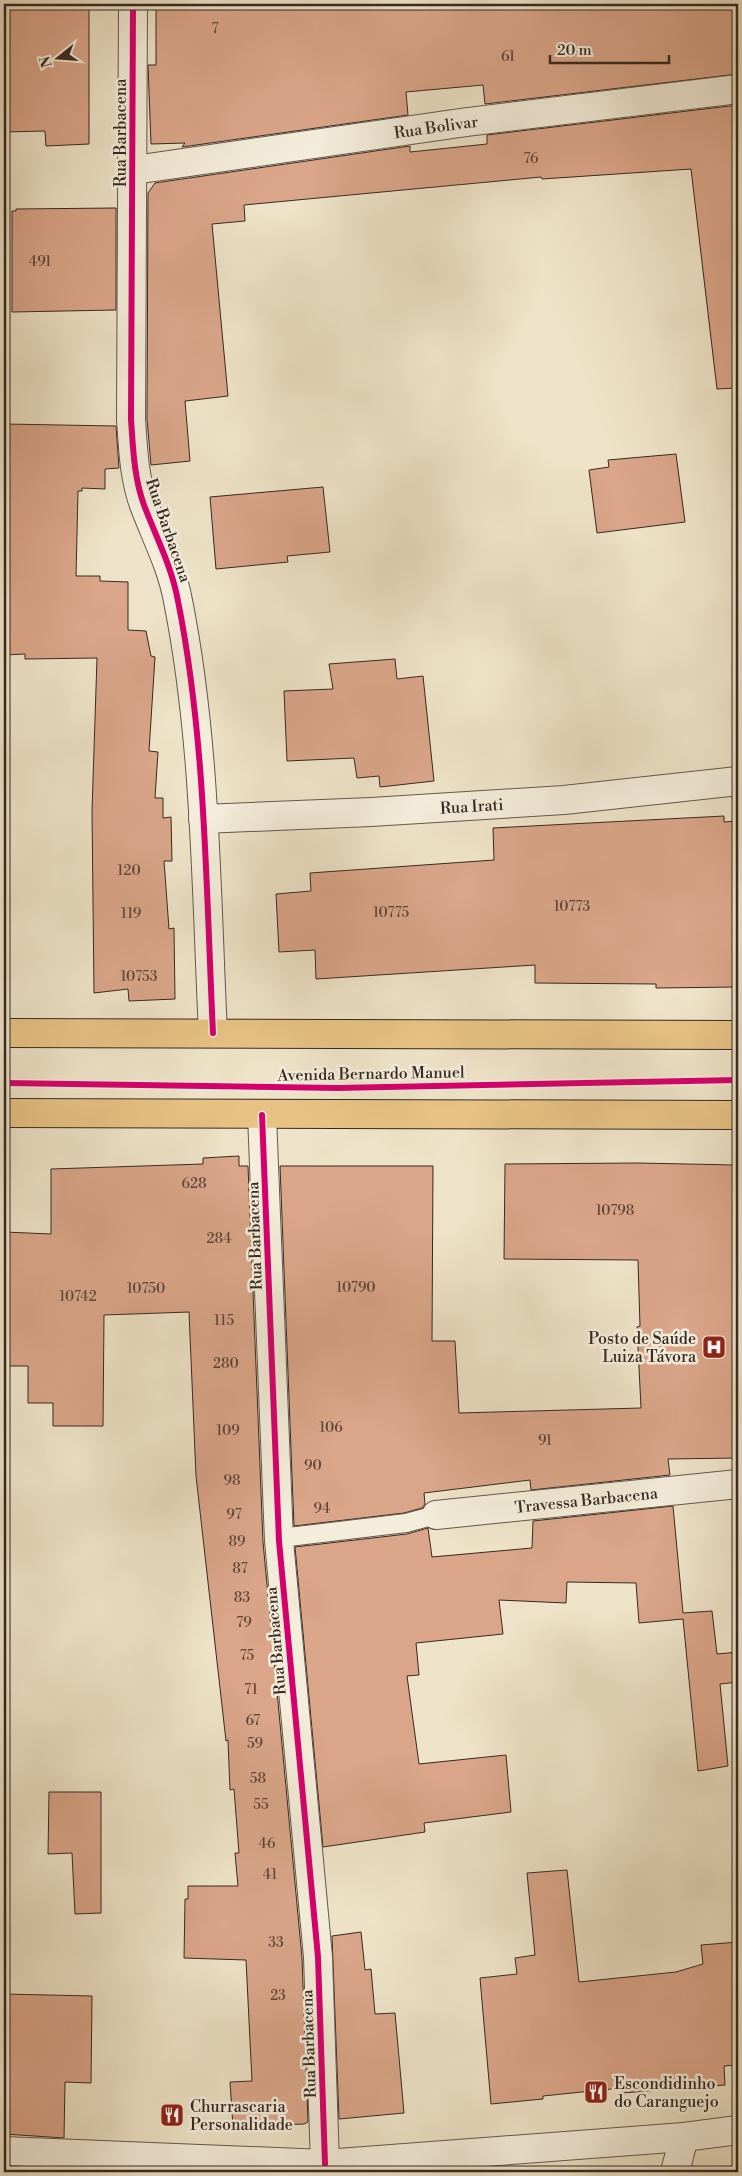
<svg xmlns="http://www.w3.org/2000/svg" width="742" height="2176" font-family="'Libre Bodoni',serif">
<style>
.building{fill:#daa589;stroke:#352923}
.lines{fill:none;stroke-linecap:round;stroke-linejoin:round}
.service-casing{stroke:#63584c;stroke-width:20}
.minor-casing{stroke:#63584c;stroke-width:30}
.primary-casing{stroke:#352923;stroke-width:30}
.service{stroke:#f4eddb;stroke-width:18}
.minor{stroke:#f4eddb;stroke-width:28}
.primary{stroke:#e7c284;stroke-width:28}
.cycleway-casing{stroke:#f4eddb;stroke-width:9}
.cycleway{stroke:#d6006c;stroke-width:6}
.labels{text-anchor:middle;stroke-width:5;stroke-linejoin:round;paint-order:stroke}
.number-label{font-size:14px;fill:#5e483c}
.street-label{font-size:16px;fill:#352923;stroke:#f4eddb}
.poi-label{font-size:16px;fill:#352923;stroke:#f4eddb;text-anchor:start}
</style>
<rect width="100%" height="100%" fill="#eee3c8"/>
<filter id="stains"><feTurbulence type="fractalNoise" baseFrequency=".004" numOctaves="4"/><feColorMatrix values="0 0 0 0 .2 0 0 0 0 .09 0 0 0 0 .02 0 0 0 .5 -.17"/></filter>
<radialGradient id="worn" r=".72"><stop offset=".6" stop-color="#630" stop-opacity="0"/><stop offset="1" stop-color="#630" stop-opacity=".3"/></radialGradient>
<!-- building -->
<g class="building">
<path d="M9,4L89,6V144L46,146L45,131L4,132V35H8Z"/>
<path d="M156,4H738V74L485,104L483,85L406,92L408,115L182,147L185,143L151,144L148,65H156Z"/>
<path d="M738,105V388L717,389L691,169L542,179L541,177L244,205L245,221L212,224L228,396L185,401L190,461L151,465L147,419L148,193L155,183L410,146V152L487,144V135Z"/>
<path d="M116,208V310L12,312V211H16V209Z"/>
<path d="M4,424L116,426L119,468L105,469V489L82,488V491H78L76,576H100V581L128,582V630L146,631L151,656L155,657L149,751L158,752L155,798H163V818L171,817L172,861H164L169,929L174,928L175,999L129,1001L128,989L94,993L92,811L97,658L25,659V654L4,655Z"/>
<path d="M676,454L685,522L597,533L589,470L609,467L608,460Z"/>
<path d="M323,487L330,552L287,556L288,562L216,569L210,497Z"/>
<path d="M395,659L397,679L423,676L434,781L380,787L379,776L357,778L354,758L287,761L284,691L333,689L329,664Z"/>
<path d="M724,816V822L738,821V987L656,988V984L535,983V965L316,979L315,950L279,952L276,894L311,891L310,873L494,860L493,828Z"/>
<path d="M239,1156V1166H248L263,1542L302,1958L308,2122L304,2124L233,2127L230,2082L252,2081L246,1960L184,1958L185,1899H188V1886H238L235,1853H239L234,1789L230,1790L228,1740L226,1741L196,1476L189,1312L104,1315L103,1426H53V1403H28V1366H4V1232L51,1234V1169L203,1164V1158Z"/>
<path d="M639,1163L735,1165L733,1277L738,1276V1458L668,1459L670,1475L531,1490L530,1480L424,1493L425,1504L422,1508L404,1513L294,1526L280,1166H433L432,1341H455L459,1413L641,1408L637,1327L640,1326L638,1260L504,1259L505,1164Z"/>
<path d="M673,1506L683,1613L712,1611L717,1654L738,1652V1682L720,1684L728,1766L698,1771L683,1619L639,1623L636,1583L567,1582L566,1603L499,1600L503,1634L416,1643L419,1675L407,1676L419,1764L506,1755L511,1812L424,1823L425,1832L323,1847L295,1547L407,1534L428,1528L432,1557L532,1548L533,1521Z"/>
<path d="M49,1792H101V1913L75,1914L72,1853L48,1854Z"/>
<path d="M567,1870L579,1982L676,1972L703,1964L701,1945L738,1942V2065L724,2066L725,2085L622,2093L621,2088L543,2096V2099L491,2104L480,1978L517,1974L515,1958L535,1955L527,1873Z"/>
<path d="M361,1932L365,1970L371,1969L375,2014L395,2013L404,2113L339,2119L332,1936Z"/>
<path d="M4,1994L92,1996L91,2083L65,2082L64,2138L4,2134Z"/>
</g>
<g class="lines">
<!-- service casing -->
<g class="service-casing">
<path id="service" d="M280,1538L406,1523L436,1515"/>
</g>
<!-- minor casing -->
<g class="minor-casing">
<g id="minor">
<path d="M133,4L131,419C133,448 134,478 144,505C156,537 172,567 178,601C206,741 206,890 213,1033"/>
<path id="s1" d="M134,170L467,122L738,89"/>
<path id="s2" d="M203,819L371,812L564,800L738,781"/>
<path d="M262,1115L279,1541L318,1957L325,2164"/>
<path id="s3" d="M436,1515L738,1484"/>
<path d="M4,2151L325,2164L684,2137L738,2130"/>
<path d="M675,2172L684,2137"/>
</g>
</g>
<!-- primary casing -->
<g class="primary-casing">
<g id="primary">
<path d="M4,1033L738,1035"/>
<path d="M4,1113L738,1115"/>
</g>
</g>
<!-- service -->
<use href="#service" class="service"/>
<!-- minor -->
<use href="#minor" class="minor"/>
<!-- primary -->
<use href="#primary" class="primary"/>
<!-- cycleway casing -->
<g class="cycleway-casing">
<g id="cycleway">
<path d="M133,4L131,419C133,448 134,478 144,505C156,537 172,567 178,601C206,741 206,890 213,1033"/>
<path d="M4,1083L337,1088L738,1080"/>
<path d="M262,1115L279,1541L318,1957L325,2164"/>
</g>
</g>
<!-- cycleway -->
<use href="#cycleway" class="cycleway"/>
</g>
<!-- icons -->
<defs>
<g id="hospital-square" transform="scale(1.25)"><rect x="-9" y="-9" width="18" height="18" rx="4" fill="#8f2418" stroke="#f4eddb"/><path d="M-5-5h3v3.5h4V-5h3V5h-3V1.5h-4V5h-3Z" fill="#fff"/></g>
<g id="restaurant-square" transform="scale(1.25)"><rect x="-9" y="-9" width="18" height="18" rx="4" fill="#8f2418" stroke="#f4eddb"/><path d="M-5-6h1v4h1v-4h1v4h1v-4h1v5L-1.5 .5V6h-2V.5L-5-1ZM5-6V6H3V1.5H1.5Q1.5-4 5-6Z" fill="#fff"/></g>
</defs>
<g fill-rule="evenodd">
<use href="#hospital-square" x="714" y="1347"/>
<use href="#restaurant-square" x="596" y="2092"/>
<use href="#restaurant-square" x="172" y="2115"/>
</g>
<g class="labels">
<!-- number labels -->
<g class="number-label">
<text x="215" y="33">7</text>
<text x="508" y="61">61</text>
<text x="531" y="163">76</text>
<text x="40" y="266">491</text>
<text x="129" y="875">120</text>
<text x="572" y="911">10773</text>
<text x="391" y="917">10775</text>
<text x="131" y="918">119</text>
<text x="139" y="981">10753</text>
<text x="194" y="1188">628</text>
<text x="615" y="1215">10798</text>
<text x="219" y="1243">284</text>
<text x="356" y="1292">10790</text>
<text x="146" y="1293">10750</text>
<text x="78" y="1301">10742</text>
<text x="224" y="1325">115</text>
<text x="226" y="1368">280</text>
<text x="331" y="1432">106</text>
<text x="228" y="1435">109</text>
<text x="545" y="1445">91</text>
<text x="313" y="1470">90</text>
<text x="232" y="1485">98</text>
<text x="322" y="1513">94</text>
<text x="234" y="1519">97</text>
<text x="237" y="1546">89</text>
<text x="240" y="1573">87</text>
<text x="242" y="1602">83</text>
<text x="244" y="1627">79</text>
<text x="247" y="1660">75</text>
<text x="251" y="1694">71</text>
<text x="253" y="1725">67</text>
<text x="255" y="1748">59</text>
<text x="258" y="1783">58</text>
<text x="261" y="1809">55</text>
<text x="267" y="1848">46</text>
<text x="270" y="1879">41</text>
<text x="276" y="1947">33</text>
<text x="278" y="2000">23</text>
</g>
<!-- street labels -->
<g class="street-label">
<text dy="6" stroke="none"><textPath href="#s1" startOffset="305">Rua Bolivar</textPath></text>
<text transform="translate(120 133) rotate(-90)" y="6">Rua Barbacena</text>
<text transform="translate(169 530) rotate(71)" y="6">Rua Barbacena</text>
<text dy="6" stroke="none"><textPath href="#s2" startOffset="269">Rua Irati</textPath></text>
<text transform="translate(371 1073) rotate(-1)" y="6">Avenida Bernardo Manuel</text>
<text transform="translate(254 1236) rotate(-92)" y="6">Rua Barbacena</text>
<text dy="6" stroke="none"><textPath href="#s3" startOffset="151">Travessa Barbacena</textPath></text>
<text transform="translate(275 1641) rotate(-95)" y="6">Rua Barbacena</text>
<text transform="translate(308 2044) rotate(-92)" y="6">Rua Barbacena</text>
</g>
<!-- poi labels -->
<g class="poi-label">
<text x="696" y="1344" text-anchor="end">Posto de Saúde<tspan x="696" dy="18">Luiza Távora</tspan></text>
<text x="614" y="2089">Escondidinho<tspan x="614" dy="18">do Caranguejo</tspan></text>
<text x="190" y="2112">Churrascaria<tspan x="190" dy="18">Personalidade</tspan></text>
</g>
</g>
<!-- margin -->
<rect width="742" height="2176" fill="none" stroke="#eee3c8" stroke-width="20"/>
<rect x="5" y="5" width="732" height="2166" fill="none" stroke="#352923" stroke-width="2.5"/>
<rect x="10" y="10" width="722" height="2156" fill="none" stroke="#352923"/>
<!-- north arrow -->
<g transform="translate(58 58) rotate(253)" stroke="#f4eddb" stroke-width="4" paint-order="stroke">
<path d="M0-4L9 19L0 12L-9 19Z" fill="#352923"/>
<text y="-8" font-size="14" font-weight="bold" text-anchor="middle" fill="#352923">N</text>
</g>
<!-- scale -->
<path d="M550 55v8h119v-8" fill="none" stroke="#352923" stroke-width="2.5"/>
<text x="557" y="55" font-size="15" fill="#352923" stroke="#f4eddb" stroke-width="4" paint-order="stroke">20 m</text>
<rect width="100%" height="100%" filter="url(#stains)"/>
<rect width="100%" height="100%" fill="url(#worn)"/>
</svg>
